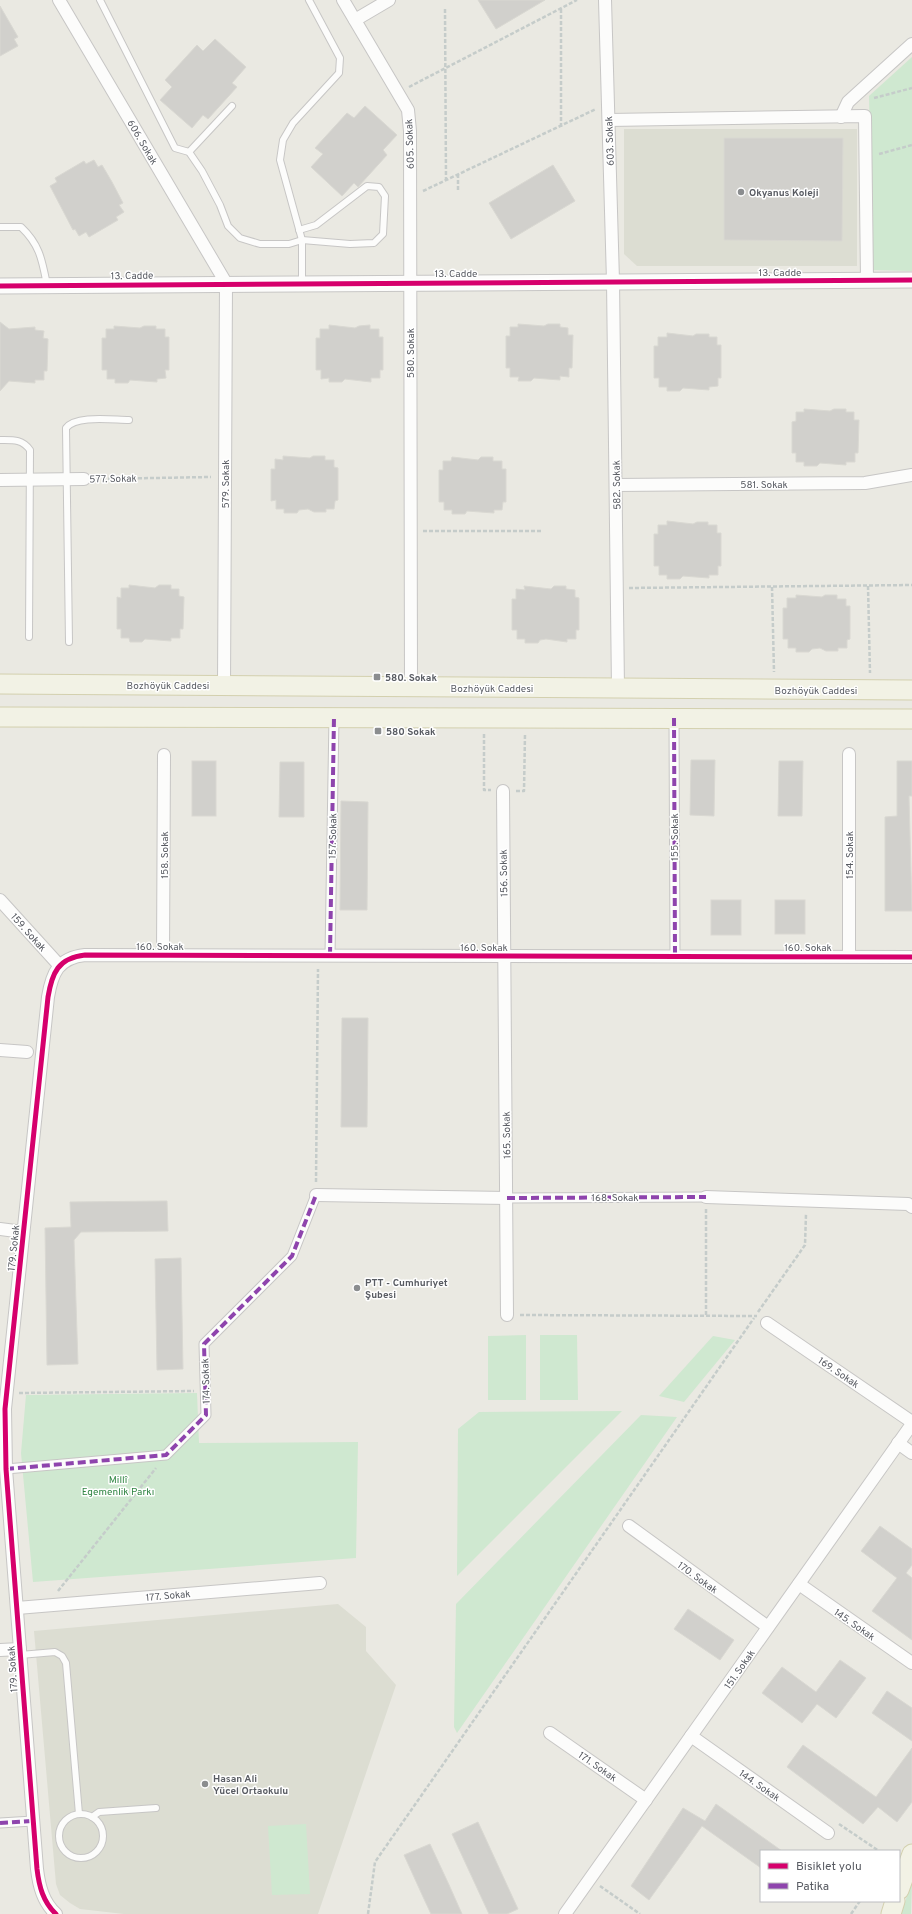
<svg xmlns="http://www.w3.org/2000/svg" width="912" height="1914" font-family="Overpass,sans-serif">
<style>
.education{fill:#dcddd2}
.green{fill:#cfe8d0}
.building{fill:#d1d0cc;stroke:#d9d8d2}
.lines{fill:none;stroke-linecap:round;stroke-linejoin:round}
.service-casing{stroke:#c7c6c5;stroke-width:8}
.pedestrian-casing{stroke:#c7c6c5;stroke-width:11}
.minor-casing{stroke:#c7c6c5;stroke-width:14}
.tertiary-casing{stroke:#c7c6c5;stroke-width:17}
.primary-casing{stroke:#d3d0ae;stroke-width:21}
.path{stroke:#c5ccca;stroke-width:2.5;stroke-dasharray:4 2;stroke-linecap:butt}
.service{stroke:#fcfcfb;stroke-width:6}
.pedestrian{stroke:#fcfcfb;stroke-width:9}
.minor{stroke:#fcfcfb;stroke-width:12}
.tertiary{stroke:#fcfcfb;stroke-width:15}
.primary{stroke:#f2f2e5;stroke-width:19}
.quiet{stroke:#8e44ad;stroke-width:4;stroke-dasharray:8 4;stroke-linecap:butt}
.cycleway-casing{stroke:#fff;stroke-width:8}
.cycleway{stroke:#d6006c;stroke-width:5}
.poi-dot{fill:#8b8d8f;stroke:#fff;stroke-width:1.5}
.labels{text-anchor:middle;stroke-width:3;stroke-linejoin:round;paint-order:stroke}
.street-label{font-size:10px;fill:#585b62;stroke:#fff}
.poi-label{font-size:10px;font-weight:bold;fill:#585b62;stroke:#fff;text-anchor:start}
.park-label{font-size:10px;fill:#2e8441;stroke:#fff}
</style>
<rect width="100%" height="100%" fill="#eae9e2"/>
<!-- education -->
<g class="education">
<path d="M624,129H857V266H637L624,254Z"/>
<path d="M338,1604L366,1627V1651L396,1685L318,1914H124L80,1909L70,1903L60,1895L56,1884L34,1631Z"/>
</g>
<!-- green -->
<g class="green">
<path d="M912,57V271L873,270L869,96Z"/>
<path d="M526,1335V1400H488V1336Z"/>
<path d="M540,1335H577L578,1400H540Z"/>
<path d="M713,1336L735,1340L684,1402L659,1396Z"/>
<path d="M197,1393L199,1443L358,1442L356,1558L33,1582L21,1453L26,1395Z"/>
<path d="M622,1411L457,1576L458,1429L479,1412Z"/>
<path d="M641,1415L677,1417L457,1733L454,1727L456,1604Z"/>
<path d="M306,1824L310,1894L272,1895L268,1826Z"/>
<path d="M912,1881L911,1914H901Z"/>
</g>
<!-- building -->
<g class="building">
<path d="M478,0H545L496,29Z"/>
<path d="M0,6L18,37L14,39L18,46L0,56Z"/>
<path d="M215,39L246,67L232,83L237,87L208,119L203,115L192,128L160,100L172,87L165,80L197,45L203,51Z"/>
<path d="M365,106L397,135L383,150L387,155L358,187L354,183L342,196L311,167L323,154L315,148L347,113L354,118Z"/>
<path d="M724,138H843L842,241L724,240Z"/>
<path d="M94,160L98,167L102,165L112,182L123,203L119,205L124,212L116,217L118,220L89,237L86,232L79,236L75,229L73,230L50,186L57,182L55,178L84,161L86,164Z"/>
<path d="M553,165L575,201L511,239L489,203Z"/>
<path d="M0,322L9,329L35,327V330L44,331L43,338L48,339L47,371H44V380H35V383L9,381L0,391Z"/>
<path d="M518,324L544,326L548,324H560V327L568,328V335H573L572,368H569V377L560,376V380L534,378L531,381H518L519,377H510V368H506V336H510V327H518Z"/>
<path d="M329,325L355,328L359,326L370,325V329H379V337H383V370H380V378H371V382L345,379L342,382H329V378L321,379V370H316V338H320V329H329Z"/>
<path d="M114,326L140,328L144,326H156V329H165V337H169V370H165L166,378L157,379V382L130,380L128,383H115V379H107V370H102V338H106V329H114Z"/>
<path d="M667,333L693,336L696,334H709V337H717V345H721V378H718V386L709,387V390L683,388L680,391H667V387H659V378H654V346H658V337H667Z"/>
<path d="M804,409L830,411L834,409H846V412H854V420H859L858,453H855V462H846V465L820,463L817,466H804V462H796V453H792V422L796,421V412H804Z"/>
<path d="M283,456L310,458L313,456H325V460H334V467L338,468V500L335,501L334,509H326V512H314L308,509L299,510L297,513H284V509H276V500L271,501V469H275V459L283,460Z"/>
<path d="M452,457L478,460L481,457H493V461H502V469H506V502H503L502,510H494V513L467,511L465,514H452V510H444V502H439V470H443V461H451Z"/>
<path d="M667,521L693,524L697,522H708V525H717V533H721V566H718V575H709V578L683,576L680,579H667V575H659V566H654V534H658V525H667Z"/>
<path d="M129,585L155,588L159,585H171V589H179V596L184,597L183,629H180V638H171V641L145,639L142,642H130L129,638H121V629H117V597L121,598V588H129Z"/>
<path d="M524,586L551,589L554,586H566V589L575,590V597L579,598V630H576V639H567V642L546,639L540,640L538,643H525V639H517V630H512V599H516V589L525,590Z"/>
<path d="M796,595L822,597L825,595H837V599H846V606H850V639L847,640V648H838V651H826L820,648L812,649L809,652H796V648H788V639H783V608H787V598H796Z"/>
<path d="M691,760H715L714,816L690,815Z"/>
<rect x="192" y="761" width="24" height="55"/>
<path d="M779,761H803L802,816H778Z"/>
<path d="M897,761H912V796H909L912,911H885V817L897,816Z"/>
<path d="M280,762H304V817H279Z"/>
<path d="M341,801L368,802L367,910H340Z"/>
<rect x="711" y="900" width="30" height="35"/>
<rect x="775" y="900" width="30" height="34"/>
<path d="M342,1018H368L367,1127H341Z"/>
<path d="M167,1201L168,1231L81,1232L74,1240L78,1364L47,1365L45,1228L71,1227L70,1202Z"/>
<path d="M181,1258L183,1369L157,1370L155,1259Z"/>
<path d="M880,1526L912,1549V1565L906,1573L912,1578V1640L872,1611L897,1578L861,1551Z"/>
<path d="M688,1609L734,1640L720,1660L674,1629Z"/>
<path d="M840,1660L866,1678L836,1718L817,1704L802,1723L762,1693L782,1667L816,1692Z"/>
<path d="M887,1691L912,1708V1741L872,1713Z"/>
<path d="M803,1745L876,1797L912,1748V1802L897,1822L878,1807L863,1824L787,1767Z"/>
<path d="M716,1804L782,1851H761V1868L702,1826L649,1900L631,1886L683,1808L705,1821Z"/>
<path d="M478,1822L518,1909L507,1914H489L452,1834Z"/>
<path d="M430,1844L450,1887L462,1914H431L424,1899L404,1855Z"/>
</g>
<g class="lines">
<!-- service casing -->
<g class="service-casing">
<g id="service">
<path d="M100,0L175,148L189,152L202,171L220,205L228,226L240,238L260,244H289L302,240L350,244L374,243L383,234L385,196L379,187L367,186L316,225L299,230"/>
<path d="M189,152L232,106"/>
<path d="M0,227H21C40,245 42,260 47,285"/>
<path d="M302,283V240L280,160L283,140L293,123L339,73L340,58L309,0"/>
<path d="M0,440C13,440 22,439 30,450L29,637"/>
<path d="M69,642L66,428C76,415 112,420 129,420"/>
<path d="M20,1655L55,1652L62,1656L66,1663L79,1814"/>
<circle cx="81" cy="1836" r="22"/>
<path d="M92,1817L99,1812L156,1808"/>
</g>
</g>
<!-- pedestrian casing -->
<g class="pedestrian-casing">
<g id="pedestrian">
<path d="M674,718L675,956"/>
<path d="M330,955L334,717"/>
<path d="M507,1198L706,1197"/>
<path d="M6,1469L166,1455L206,1415L204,1344L292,1256L316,1195"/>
<path d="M0,1823L33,1821"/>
</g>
</g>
<!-- minor casing -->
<g class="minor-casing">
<g id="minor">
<path d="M59,0L226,283L224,686"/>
<path d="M343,0L408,110L410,131L411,687"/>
<path d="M605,0L613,281L618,688"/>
<path d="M355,20L389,0"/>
<path d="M841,117L848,102L912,44"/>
<path d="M609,120L865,116L867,280"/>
<path d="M0,480L84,479"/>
<path d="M616,485L865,483L912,475"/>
<path d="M849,754V956"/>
<path d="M503,791L507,1315"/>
<path d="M0,900L59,965"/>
<path d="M163,955L164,755"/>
<path d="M0,1050L27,1052"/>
<path d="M316,1195L507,1198"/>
<path d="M706,1197L908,1204L912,1207"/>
<path d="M0,1229L23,1232"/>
<path d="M767,1323L912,1422"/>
<path d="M898,1443L912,1453"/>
<path d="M629,1526L768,1627"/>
<path d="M799,1584L912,1663"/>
<path d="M17,1608L320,1583"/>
<path d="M0,1650L20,1649"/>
<path d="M550,1733L646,1800"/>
<path d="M691,1736L828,1833"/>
<path d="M56,1914C43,1902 39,1886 37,1869L6,1469L5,1409L48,997C52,973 58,958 85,955L912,957"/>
<path d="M565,1914L912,1424"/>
</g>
</g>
<!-- tertiary casing -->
<g class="tertiary-casing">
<path id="tertiary" d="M0,286L912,280"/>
</g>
<!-- primary casing -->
<g class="primary-casing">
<g id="primary">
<path d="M0,684L912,690"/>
<path d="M0,717L912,719"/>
<path d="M899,1890L912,1854"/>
<path d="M891,1914L895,1901"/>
</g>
</g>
<!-- path -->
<g class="path">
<path d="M445,9L446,180"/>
<path d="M561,9V127"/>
<path d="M409,87L577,0"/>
<path d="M874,98L912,88"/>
<path d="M879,154L912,145"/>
<path d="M458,190V175"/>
<path d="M423,191L596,109"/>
<path d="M96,479L211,477"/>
<path d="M423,531H543"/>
<path d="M868,586L870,673"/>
<path d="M772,587L774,672"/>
<path d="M629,588L912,585"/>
<path d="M484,734V790H491"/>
<path d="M516,791H524L525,734"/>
<path d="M316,1182L318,969"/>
<path d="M758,1312L805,1245L806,1214"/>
<path d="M520,1315L757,1316"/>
<path d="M706,1315V1209"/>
<path d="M19,1393L194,1391"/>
<path d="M58,1591L156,1468"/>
<path d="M839,1824L879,1851"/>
<path d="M600,1886L640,1914"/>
<path d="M368,1914L375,1862L754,1318"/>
<path d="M851,1914L860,1901"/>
</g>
<!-- service -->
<use href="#service" class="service"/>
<!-- pedestrian -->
<use href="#pedestrian" class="pedestrian"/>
<!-- minor -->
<use href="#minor" class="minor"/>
<!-- tertiary -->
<use href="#tertiary" class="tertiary"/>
<!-- primary -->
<use href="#primary" class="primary"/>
<!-- quiet -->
<g class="quiet">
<path d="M674,718L675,956"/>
<path d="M330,955L334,717"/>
<path d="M507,1198L706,1197"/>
<path d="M6,1469L166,1455L206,1415L204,1344L292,1256L316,1195"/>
<path d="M0,1823L33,1821"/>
</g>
<!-- cycleway casing -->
<g class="cycleway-casing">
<g id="cycleway">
<path d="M0,286L912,280"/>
<path d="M56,1914C43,1902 39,1886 37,1869L6,1469L5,1409L48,997C52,973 58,958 85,955L912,957"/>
</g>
</g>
<!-- cycleway -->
<use href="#cycleway" class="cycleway"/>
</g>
<!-- markers -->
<g class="poi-dot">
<circle cx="741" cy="192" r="4"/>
<rect x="373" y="673" width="8" height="8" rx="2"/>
<rect x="374" y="727" width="8" height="8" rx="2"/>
<circle cx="357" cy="1288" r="4"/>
<circle cx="205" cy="1784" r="4"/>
</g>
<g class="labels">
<!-- street labels -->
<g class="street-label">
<text transform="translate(609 141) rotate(-92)" y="4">603. Sokak</text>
<text transform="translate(143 142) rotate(60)" y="4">606. Sokak</text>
<text transform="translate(409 144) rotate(-92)" y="4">605. Sokak</text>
<text x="780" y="276">13. Cadde</text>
<text x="456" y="277">13. Cadde</text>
<text transform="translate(132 275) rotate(-1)" y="4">13. Cadde</text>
<text transform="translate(410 353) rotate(-90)" y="4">580. Sokak</text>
<text transform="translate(113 478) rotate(-1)" y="4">577. Sokak</text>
<text transform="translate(225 484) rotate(-90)" y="4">579. Sokak</text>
<text x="764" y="488">581. Sokak</text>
<text transform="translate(616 485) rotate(-91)" y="4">582. Sokak</text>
<text x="168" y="689">Bozhöyük Caddesi</text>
<text x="492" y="692">Bozhöyük Caddesi</text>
<text x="816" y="694">Bozhöyük Caddesi</text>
<text transform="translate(332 836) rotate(-89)" y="4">157. Sokak</text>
<text transform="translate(674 837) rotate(-90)" y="4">155. Sokak</text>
<text transform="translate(164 855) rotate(-90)" y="4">158. Sokak</text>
<text transform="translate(849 855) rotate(-90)" y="4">154. Sokak</text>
<text transform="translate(503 873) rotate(-91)" y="4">156. Sokak</text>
<text transform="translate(29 932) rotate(48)" y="4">159. Sokak</text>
<text x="160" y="950">160. Sokak</text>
<text x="484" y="951">160. Sokak</text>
<text x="808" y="951">160. Sokak</text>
<text transform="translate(506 1135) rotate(-91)" y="4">165. Sokak</text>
<text x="615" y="1201">168. Sokak</text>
<text transform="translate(13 1248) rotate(-84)" y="4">179. Sokak</text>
<text transform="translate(839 1372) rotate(34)" y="4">169. Sokak</text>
<text transform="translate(205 1381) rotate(-92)" y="4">174. Sokak</text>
<text transform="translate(698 1577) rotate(36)" y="4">170. Sokak</text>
<text transform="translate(168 1595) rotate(-5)" y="4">177. Sokak</text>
<text transform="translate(855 1624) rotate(35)" y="4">145. Sokak</text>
<text transform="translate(12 1669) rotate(-94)" y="4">179. Sokak</text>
<text transform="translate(739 1669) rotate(-55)" y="4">151. Sokak</text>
<text transform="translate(598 1766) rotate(35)" y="4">171. Sokak</text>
<text transform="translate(760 1785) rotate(35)" y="4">144. Sokak</text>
</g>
<!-- poi labels -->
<g class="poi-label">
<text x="749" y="196">Okyanus Koleji</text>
<text x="385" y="681">580. Sokak</text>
<text x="386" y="735">580 Sokak</text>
<text x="365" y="1286">PTT - Cumhuriyet<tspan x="365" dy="12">Şubesi</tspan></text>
<text x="213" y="1782">Hasan Ali<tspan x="213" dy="12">Yücel Ortaokulu</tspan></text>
</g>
<!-- park labels -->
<g class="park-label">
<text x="118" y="1483">Millî<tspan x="118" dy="12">Egemenlik Parkı</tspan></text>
</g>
</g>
<!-- legend -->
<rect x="760" y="1850" width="140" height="52" fill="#ffffff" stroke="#bcbdc0"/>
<rect x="768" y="1863" width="20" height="6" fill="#d6006c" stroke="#bcbdc0"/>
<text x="796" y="1870" font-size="12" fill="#585b62">Bisiklet yolu</text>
<rect x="768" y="1883" width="20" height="6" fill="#8e44ad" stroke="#bcbdc0"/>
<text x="796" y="1890" font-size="12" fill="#585b62">Patika</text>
</svg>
